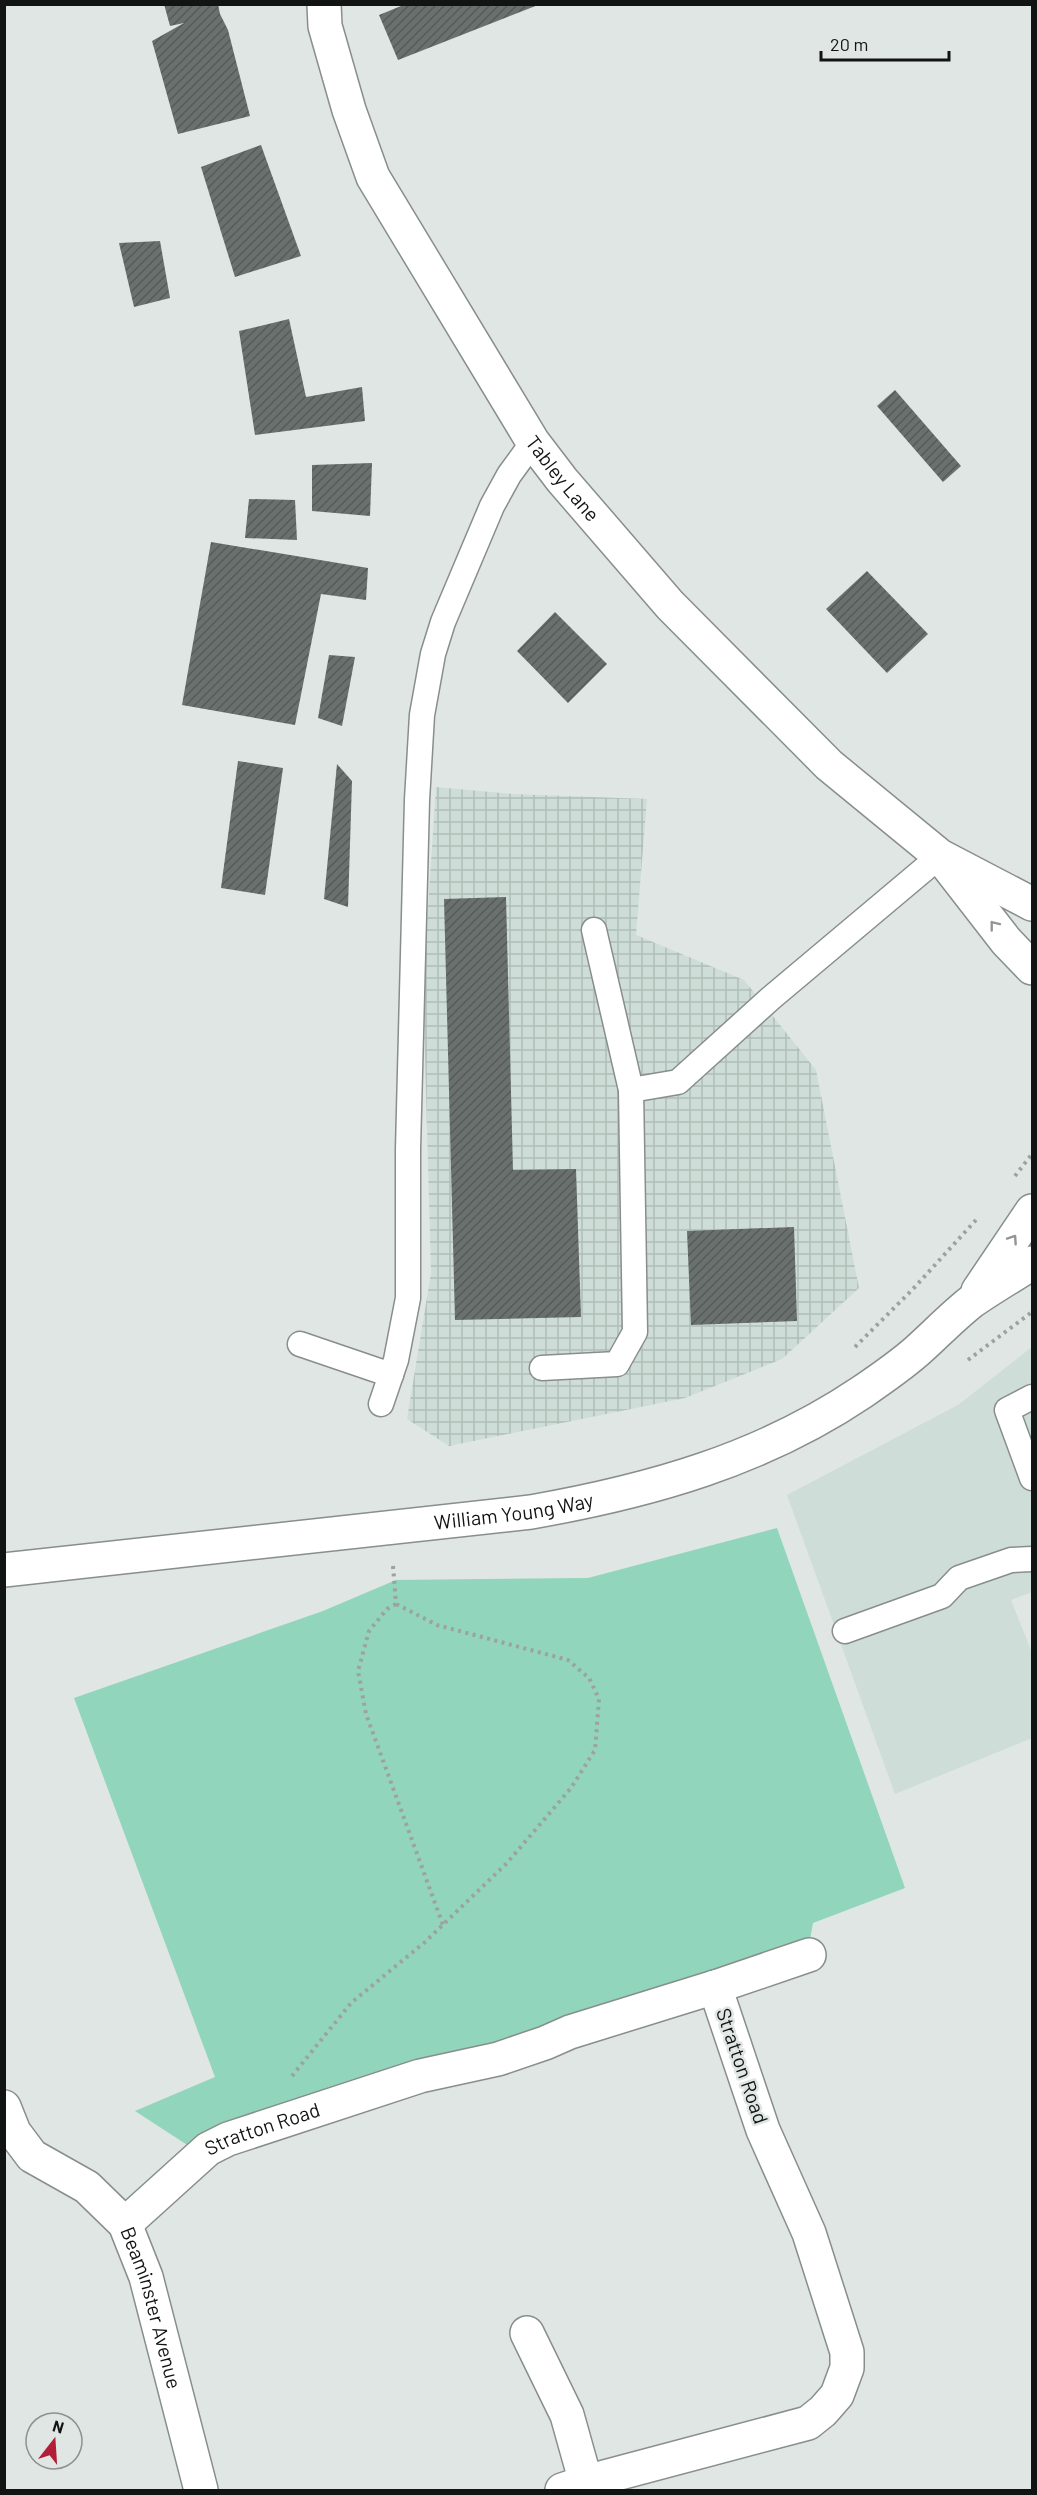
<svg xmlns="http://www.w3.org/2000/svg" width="1037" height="2495" font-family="Barlow,sans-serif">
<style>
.built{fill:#ceddd7}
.industrial{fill:url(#industrial-grid)}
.park{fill:#90d5bc}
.building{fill:url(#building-hatch)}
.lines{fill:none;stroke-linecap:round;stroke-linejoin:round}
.lane-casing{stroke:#888e8b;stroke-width:27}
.street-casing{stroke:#888e8b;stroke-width:36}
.secondary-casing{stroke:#888e8b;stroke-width:36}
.path{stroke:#9da2a0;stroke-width:4;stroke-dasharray:3 4.5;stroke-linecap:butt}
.lane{stroke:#fff;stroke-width:24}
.street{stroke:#fff;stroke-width:33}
.secondary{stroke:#fff;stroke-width:33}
.oneway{stroke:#949595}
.labels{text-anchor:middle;stroke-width:5;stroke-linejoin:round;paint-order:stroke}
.street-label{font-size:20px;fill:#121413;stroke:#dfe6e3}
</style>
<defs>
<pattern id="industrial-grid" width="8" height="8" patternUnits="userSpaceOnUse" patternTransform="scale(1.5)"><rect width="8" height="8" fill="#ceddd7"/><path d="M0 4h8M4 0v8" fill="none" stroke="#b0bdb8"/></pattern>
<pattern id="building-hatch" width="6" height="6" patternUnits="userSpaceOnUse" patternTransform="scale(1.5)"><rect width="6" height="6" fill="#69706d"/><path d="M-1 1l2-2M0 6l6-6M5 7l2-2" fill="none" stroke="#555b58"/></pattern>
</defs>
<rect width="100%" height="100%" fill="#dfe6e3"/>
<!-- built -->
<path class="built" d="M1032,1347V1592L1011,1600L1032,1653V1738L895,1794L787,1495L958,1405Z"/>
<!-- industrial -->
<path class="industrial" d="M436,787L513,794L647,799L636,935L744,980L816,1070L859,1288L782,1359L685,1398L449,1446L407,1419L431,1273L423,984Z"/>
<!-- park -->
<path class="park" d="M777,1528L905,1888L813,1923L808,1950L195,2150L135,2111L215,2077L74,1698L323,1611L396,1580L588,1578Z"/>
<!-- building -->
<g class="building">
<path d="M164,4H218L220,14L228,30L250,116L178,134L152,41L184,23L170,26Z"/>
<path d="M406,4H538V5L398,60L379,15Z"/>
<path d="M261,145L301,256L235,277L201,167Z"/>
<path d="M160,241L170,298L134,307L119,243Z"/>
<path d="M289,319L306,397L362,387L365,421L255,435L239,331Z"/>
<path d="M895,390L961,466L943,482L877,406Z"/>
<path d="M372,463L370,516L312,511V465Z"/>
<path d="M249,499L295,500L297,540L245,538Z"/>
<path d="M211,542L368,568L366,600L321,594L295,725L182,705Z"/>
<path d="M867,571L928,634L887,673L826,609Z"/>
<path d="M555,612L607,664L568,703L517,651Z"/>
<path d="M329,655L355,657L342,726L318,718Z"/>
<path d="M238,761L283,768L265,895L221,888Z"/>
<path d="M337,764L352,781L348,907L324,899Z"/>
<path d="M506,897L513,1170L576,1169L581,1317L455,1320L444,899Z"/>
<path d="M794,1227L797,1321L691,1325L687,1231Z"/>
</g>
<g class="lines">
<!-- lane casing -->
<g class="lane-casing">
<g id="lane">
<path d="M631,1090L678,1082L771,998L940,856"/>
<path d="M300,1344L391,1375"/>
<path d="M542,1368L617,1364L635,1332L631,1090L594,930"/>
<path d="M1032,1397L1007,1410L1032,1478"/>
<path d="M381,1404L396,1360L408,1298V1149L417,800L422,715L433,654L443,622L492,506L509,475L533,442"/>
<path d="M845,1631L942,1596L959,1578L1011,1560L1032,1559"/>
</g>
</g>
<!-- street casing -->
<g class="street-casing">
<g id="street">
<path id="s1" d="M4,2107L14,2132L32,2156L87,2187L125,2224L146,2277L201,2490"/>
<path id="s2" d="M125,2224L208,2149L228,2139L420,2076L498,2059L545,2043L570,2032L715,1987L809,1955"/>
<path d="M527,2333L567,2415L588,2490"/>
<path d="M562,2490L586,2482L808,2423L823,2411L837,2395L847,2368V2352L809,2233L763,2130L715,1987"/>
</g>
</g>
<!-- secondary casing -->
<g class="secondary-casing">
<g id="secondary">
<path id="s3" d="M324,4L325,26L349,110L373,177L533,442L562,480L670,605L829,765L940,856L1032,904"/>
<path d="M947,865L1006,941L1032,968"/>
<path d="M978,1291L1032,1211"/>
<path id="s4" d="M4,1570L531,1512C650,1491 761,1460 862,1392C881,1379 900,1366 917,1351C935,1335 952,1317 971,1302C991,1288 1012,1276 1032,1263"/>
</g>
</g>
<!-- path -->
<g class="path">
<path d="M1015,1176L1032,1154"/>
<path d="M855,1347L913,1289L976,1220"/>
<path d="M968,1360L1032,1312"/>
<path d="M393,1566L396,1604"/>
<path d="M396,1604L387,1609L369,1631L358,1671L366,1714L443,1925"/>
<path d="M292,2076L351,2003L425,1942L507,1863L571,1788L595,1750L599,1699L589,1678L568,1660L437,1625L396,1604"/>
</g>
<!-- lane -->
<use href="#lane" class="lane"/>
<!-- street -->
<use href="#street" class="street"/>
<!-- secondary -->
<use href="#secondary" class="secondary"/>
</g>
<!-- one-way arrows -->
<defs><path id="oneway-chevron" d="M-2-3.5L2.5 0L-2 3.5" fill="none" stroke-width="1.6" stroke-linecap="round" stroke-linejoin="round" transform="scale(1.5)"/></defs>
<g class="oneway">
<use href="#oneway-chevron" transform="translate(994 925) rotate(-128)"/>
<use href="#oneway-chevron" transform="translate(1013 1239) rotate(-56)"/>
</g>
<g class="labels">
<!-- street labels -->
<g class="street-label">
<text dy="7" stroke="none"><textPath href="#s3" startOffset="537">Tabley Lane</textPath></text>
<text dy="7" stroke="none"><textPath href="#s4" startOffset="513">William Young Way</textPath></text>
<text transform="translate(742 2066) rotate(71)" y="7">Stratton Road</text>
<text dy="7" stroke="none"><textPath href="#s2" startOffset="170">Stratton Road</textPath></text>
<text dy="7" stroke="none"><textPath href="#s1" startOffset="261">Beaminster Avenue</textPath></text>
</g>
</g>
<!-- border -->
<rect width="1037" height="2495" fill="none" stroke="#121413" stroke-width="12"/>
<!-- north arrow -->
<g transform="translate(54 2441) rotate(17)"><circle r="28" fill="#dfe6e3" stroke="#8d9290" stroke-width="1.5"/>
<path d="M0-4.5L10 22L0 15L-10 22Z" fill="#b11e36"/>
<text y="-9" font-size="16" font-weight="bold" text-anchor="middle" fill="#121413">N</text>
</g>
<!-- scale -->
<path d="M821 51v9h128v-9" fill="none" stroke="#121413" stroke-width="3"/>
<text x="830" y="51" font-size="18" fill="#121413" stroke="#dfe6e3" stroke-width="4.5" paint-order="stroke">20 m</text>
</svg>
